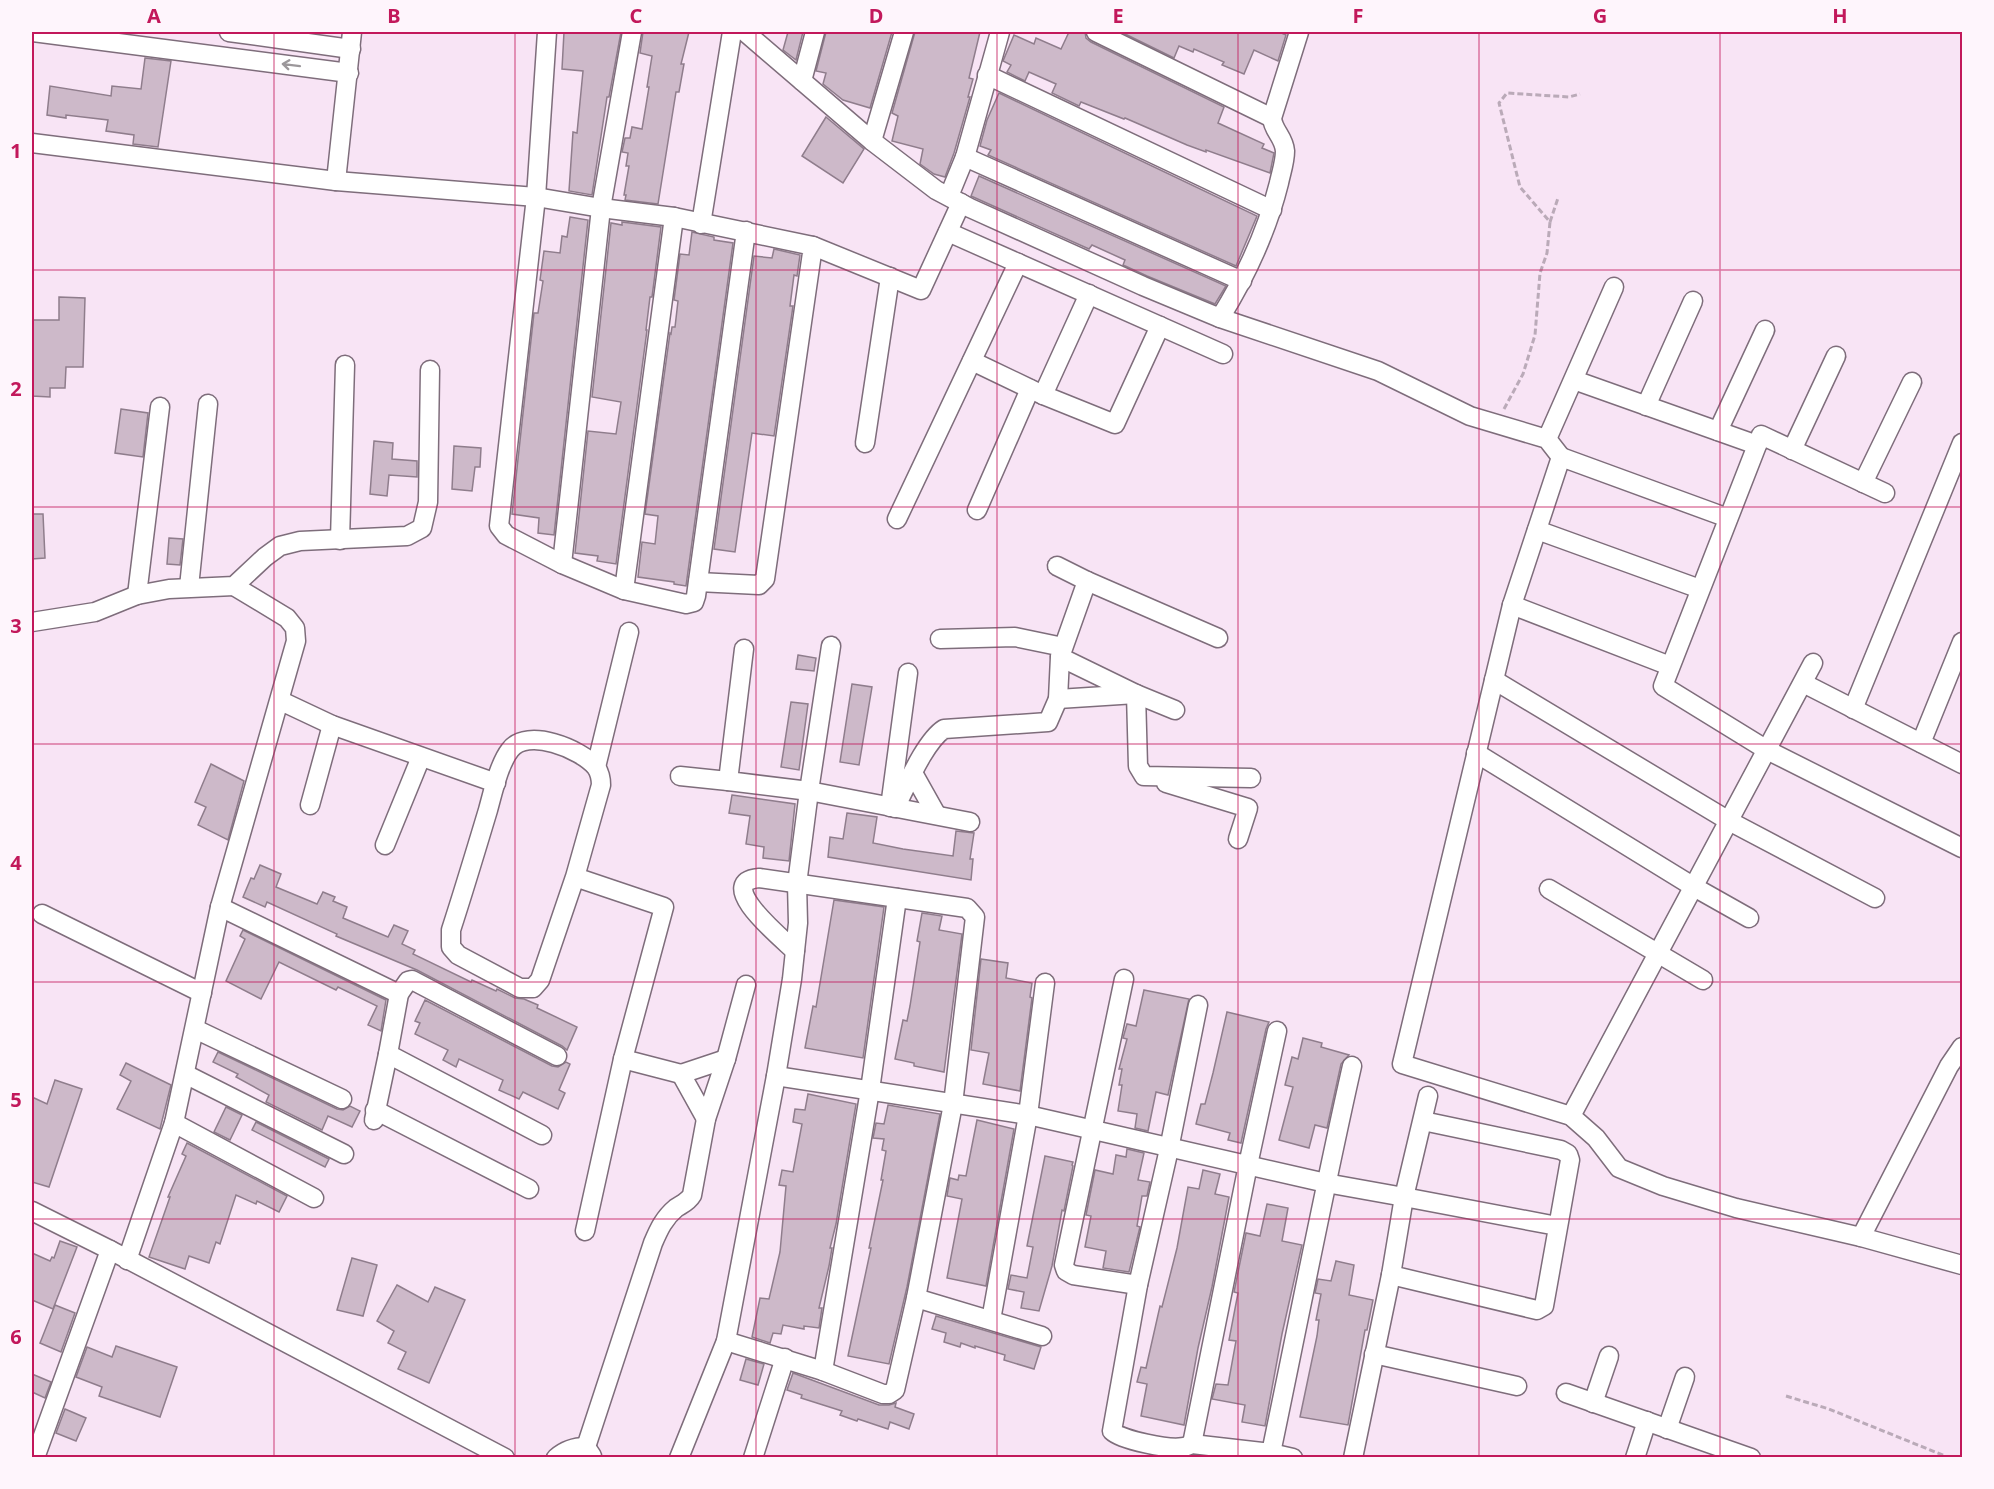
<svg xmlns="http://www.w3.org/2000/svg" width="1994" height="1489" font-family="'Noto Sans',sans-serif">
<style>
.building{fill:#cdb9c9;stroke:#8f7d8c;stroke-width:1.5}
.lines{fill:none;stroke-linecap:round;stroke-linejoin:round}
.minor-casing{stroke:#7e6d7b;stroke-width:21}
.path{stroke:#baaab8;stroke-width:3;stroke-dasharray:6 3;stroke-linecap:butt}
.minor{stroke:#fff;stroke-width:18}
.oneway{stroke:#9c989b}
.grid{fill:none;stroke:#c2185b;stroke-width:1.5;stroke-opacity:0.55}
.neatline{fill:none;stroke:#c2185b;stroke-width:2}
.grid-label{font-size:20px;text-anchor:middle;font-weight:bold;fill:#c2185b}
</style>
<rect width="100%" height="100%" fill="#f8e4f5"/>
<!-- building -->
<g class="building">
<path d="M564,32H621L609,97H607L592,195L569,191L573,132L577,133L583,71L562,69Z"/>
<path d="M643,32H689L681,64H684L679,92H676L658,204L625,200L626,195H624L629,166H626L628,153L622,152L625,138H630L632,127L642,129L649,87H647L652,56L640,53Z"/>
<path d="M788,32H803L796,60L783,50Z"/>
<path d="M826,32H892L870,108L843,100L823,84L826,73L816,71Z"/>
<path d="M915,32H980L969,78L973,79L968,97H970L954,153L945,177L934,174L920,164L923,149L892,141L898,116L892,113Z"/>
<path d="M1069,32H1085L1086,38L1091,42L1224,107L1218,123L1264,144L1262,148L1274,153L1270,173L1206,150V152L1187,145L1125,118L1124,119L1081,102L1079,106L1052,93L1056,84L1029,72L1025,81L1007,72L1011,65L1003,61L1014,35L1034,44L1036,38L1061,49Z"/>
<path d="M1121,32H1279L1286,35L1278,61L1254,50L1244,74L1222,65L1224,62L1194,49L1193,52L1179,46L1174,58Z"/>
<path d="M145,58L171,61L158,147L133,144L134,135L106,131L108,120L66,115V118L47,115L50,86L111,96L112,86L141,89Z"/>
<path d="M999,93L1257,216L1236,266L988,155L991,150L980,146L987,120Z"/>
<path d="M826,117L864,149L843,183L802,156Z"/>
<path d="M979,176L1226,286L1215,304L1147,276L1123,265L1125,260L1092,245L1089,249L971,196Z"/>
<path d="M570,217L588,220L554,535L538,533L539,518L512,514L534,313H538L543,281L540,280L544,251L560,253L562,236L567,237Z"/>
<path d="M622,222L661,227L652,297H650L646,330H647L616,564L597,561L598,556L575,553L588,431L616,434L621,402L592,397L611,223L622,225Z"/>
<path d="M692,232L714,237V240L733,243L686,586L674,584V582L638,577L642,542L655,544L658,516L645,514L670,333L671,334L672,327H675L678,301L674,300L680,254L689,255Z"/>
<path d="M774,249L800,255L797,276L794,275L790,306H793L774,436L752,433L735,552L714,549L754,256L772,258Z"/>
<path d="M59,297L85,298L83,367H66L65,388H50V397L32,396V320H59Z"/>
<path d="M121,409L148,413L143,457L115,453Z"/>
<path d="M374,441L393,443L392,459L417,461V477L389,475L387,496L370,494Z"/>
<path d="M454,446L481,448L480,467H475L472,491L452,489Z"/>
<path d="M32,514H43L45,558L32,559Z"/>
<path d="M169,538L183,539L180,565L167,564Z"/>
<path d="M798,655L816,658L814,671L796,669Z"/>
<path d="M852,684L872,687L859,765L840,762Z"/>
<path d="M791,702L808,704L799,770L781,767Z"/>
<path d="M211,764L244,781L228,840L198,825L206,807L195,802Z"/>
<path d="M732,795L795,804L789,861L763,858L764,847L746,844L750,816L729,813Z"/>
<path d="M847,813L877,817L873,843L903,849L953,856L956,831L974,833L970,859H973L971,880L828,857L830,837L843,839Z"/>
<path d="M260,865L281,874L276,887L317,904L323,892L335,897L333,901L347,907L343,918L388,937L394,925L408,931L402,944L415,950L413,954L471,982L472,980L496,991L497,989L515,998L524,999L538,1005L537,1008L577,1027L567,1050L562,1046L417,970L336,936L337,934L267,902L265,907L243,897L251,878L254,879Z"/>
<path d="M834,900L884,907L863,1058L805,1048L813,1006L816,1007Z"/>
<path d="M922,913L942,916L939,930L962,934L944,1072L914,1066V1063L895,1059L903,1020L907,1021L910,1006L920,942L917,941Z"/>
<path d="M243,930L386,1000L381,1031L368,1025L377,1006L338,987L336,990L279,962L261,999L226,981L245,939L240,936Z"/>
<path d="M981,959L1008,963L1006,978L1032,983L1030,997L1032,998L1020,1091L983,1084L989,1053L971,1050Z"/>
<path d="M1144,990L1189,999L1168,1095L1156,1092L1148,1131L1135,1128L1137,1114L1118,1111L1122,1085H1119L1122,1069H1119L1127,1039L1123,1038L1127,1024L1136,1026Z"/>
<path d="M425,1000L552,1066L558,1067L566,1062L570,1064L559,1090L565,1093L558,1109L523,1092L519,1099L499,1090L503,1080L459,1059L456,1067L443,1060L448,1050L415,1034L420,1023L415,1021Z"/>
<path d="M1227,1012L1269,1022L1266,1029L1241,1143L1228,1140L1230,1133L1196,1124L1201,1104H1205L1213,1073Z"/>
<path d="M1303,1038L1322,1043L1321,1047L1349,1055L1341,1064L1327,1128L1315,1125L1309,1148L1279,1140L1293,1087L1285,1085L1292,1057L1298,1059Z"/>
<path d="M218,1052L337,1109L343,1110L350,1106L360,1111L352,1127L328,1116L322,1130L266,1102L269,1095L236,1077L238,1074L213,1062Z"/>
<path d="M126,1063L171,1085L160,1129L117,1109L131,1081L120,1075Z"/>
<path d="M55,1080L82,1089L49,1187L32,1182V1097L47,1104Z"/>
<path d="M808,1094L856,1104L836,1224L830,1248H832L829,1266L819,1308H822L819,1328L804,1326V1329L783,1325L781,1334L773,1333L770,1343L752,1337L760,1298L769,1299L780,1252L786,1186L779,1185L782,1170L793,1172L802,1124L793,1122L795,1109L805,1110Z"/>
<path d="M888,1105L940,1114L907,1287L889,1364L848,1356L871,1248H869L883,1180H881L886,1151L882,1150L884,1139L873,1138L876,1123L884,1124Z"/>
<path d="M226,1107L242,1115L230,1140L214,1132Z"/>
<path d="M977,1120L1014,1129L986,1286L947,1278L962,1199L947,1196L950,1178L958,1180L959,1175L966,1176Z"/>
<path d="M256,1122L329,1159L325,1167L252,1130Z"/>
<path d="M187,1143L287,1196L279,1212L257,1201L256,1204L236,1195L220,1244L216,1242L209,1263L189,1256L185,1269L149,1257L170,1197H168L186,1156L182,1154Z"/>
<path d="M1127,1149L1144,1153L1138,1180L1150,1182L1147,1196H1142L1137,1226L1140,1227L1129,1272L1103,1268L1106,1251L1085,1247L1091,1216L1086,1215L1095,1170L1113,1174L1116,1155L1126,1157Z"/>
<path d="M1045,1156L1073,1162L1072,1165L1073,1166L1064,1211L1062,1210L1052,1266L1039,1311L1021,1308L1024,1292L1008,1289L1011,1275L1027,1278L1033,1247L1027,1246Z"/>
<path d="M1203,1170L1220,1174L1215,1194L1229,1197L1212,1287L1198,1348L1184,1425L1141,1416L1147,1384L1137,1382L1141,1367L1146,1368L1160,1306L1162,1307L1177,1248L1188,1187L1199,1189Z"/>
<path d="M1267,1204L1288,1208L1282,1241L1302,1245L1282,1334L1265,1426L1242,1422L1245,1405L1212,1399L1216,1384L1228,1385L1236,1341L1229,1340L1238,1293L1234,1292L1246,1233L1260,1236Z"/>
<path d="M60,1241L77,1247L53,1309L32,1300V1253L50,1261L52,1257L54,1258Z"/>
<path d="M352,1258L377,1265L363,1316L337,1310Z"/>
<path d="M1336,1261L1354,1265L1349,1295L1373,1300L1367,1330H1365L1348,1425L1300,1417L1317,1336L1319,1320H1316L1321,1294L1315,1293L1318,1279L1331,1281Z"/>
<path d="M397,1285L428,1302L435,1287L465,1300L429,1383L398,1369L406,1352L388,1343L394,1331L377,1321Z"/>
<path d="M55,1305L75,1313L61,1352L40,1343Z"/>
<path d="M936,1316L1041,1347L1034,1369L1004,1360L1005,1355L975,1346V1348L961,1343L960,1347L944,1342L946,1333L932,1329Z"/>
<path d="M116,1346L177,1367L160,1417L99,1396L102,1387L76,1377L87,1347L112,1357Z"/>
<path d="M746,1359L764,1364L758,1385L740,1380Z"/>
<path d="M793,1373L879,1405H889L896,1403L895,1407L914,1414L909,1429L890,1422L888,1429L858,1419L857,1421L840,1415L842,1411L801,1398L802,1395L787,1390Z"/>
<path d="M32,1374L51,1382L45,1398L32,1392Z"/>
<path d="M65,1409L86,1418L76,1441L56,1433Z"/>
</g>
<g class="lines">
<!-- minor casing -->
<g class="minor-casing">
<g id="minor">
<path d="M33,32L349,73"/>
<path d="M229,32L351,49"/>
<path d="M547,32L536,197L499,526L506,535L562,564L624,590L686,604L694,602L696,596L746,231"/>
<path d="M745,32L872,141L936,190L970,208L1143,286L1220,318C1246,276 1267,231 1279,183C1281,173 1285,162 1285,151C1284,137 1273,131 1272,118L1299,32"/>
<path d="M1096,32L1272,118"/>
<path d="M987,75L1272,210"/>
<path d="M802,81L815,32"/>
<path d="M872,141L904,32"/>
<path d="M32,143L336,181L536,197L601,208L674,217L813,246L765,579L759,585L698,582"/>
<path d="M965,157L1242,281"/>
<path d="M336,181L352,32"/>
<path d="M949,196L965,157L1000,32"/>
<path d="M701,224L732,32"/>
<path d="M948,232L1223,354"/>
<path d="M813,246L921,290L961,203"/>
<path d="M1220,318L1378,371L1470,416L1547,439L1561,457L1512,605L1402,1064L1571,1116L1596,1138L1619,1168L1663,1186L1736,1208L1861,1237L1962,1265"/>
<path d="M972,361L1043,395L1115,424L1160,326"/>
<path d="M1574,380L1757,445"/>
<path d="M1043,395L1089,294"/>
<path d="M1646,406L1693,301"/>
<path d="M1718,431L1765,330"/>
<path d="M1547,439L1614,287"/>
<path d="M865,443L890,277"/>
<path d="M1792,450L1836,356"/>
<path d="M1561,457L1728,518"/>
<path d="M1863,483L1912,382"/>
<path d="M1885,493L1761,435L1663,686L1767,750L1962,848"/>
<path d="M977,510L1030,389"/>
<path d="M897,519L1018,263"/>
<path d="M1537,530L1700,589"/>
<path d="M340,540L345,365"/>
<path d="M562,564L601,208L632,32"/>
<path d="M1057,566L1087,581"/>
<path d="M189,587L208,404"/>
<path d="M624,590L674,217"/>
<path d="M137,595L160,407"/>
<path d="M1512,605L1670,666"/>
<path d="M32,622L95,612L137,595L169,589L234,586L265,557L280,546L300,541L407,536L422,528L428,502L430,370"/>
<path d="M940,639L1015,637L1063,647"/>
<path d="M744,649L728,781L809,791L970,822"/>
<path d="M1494,680L1729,821L1875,898"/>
<path d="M1803,683L1962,764"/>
<path d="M1058,699L1136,694L1060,657"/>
<path d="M281,701L332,725L496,783"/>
<path d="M1853,709L1962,443"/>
<path d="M1175,710L1136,694L1138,766L1144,776L1251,778"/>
<path d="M1921,743L1962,642"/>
<path d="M1476,753L1694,887L1749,918"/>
<path d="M596,767L629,632"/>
<path d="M913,773L936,814"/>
<path d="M680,776L728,781"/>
<path d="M1166,783L1248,808L1238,839"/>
<path d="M310,805L332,725"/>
<path d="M890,807L908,673"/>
<path d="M895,808C906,787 925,741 944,729L1048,722L1058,699L1060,657L1087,581L1218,638"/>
<path d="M385,845L421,757"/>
<path d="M575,877L601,785C601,778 600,773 596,767C581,749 527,727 510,750C499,764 493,792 488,810C476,850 464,890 451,930V947L458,955L520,988H533L540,980L575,877L664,907L623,1059L585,1231"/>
<path d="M1549,889L1703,980"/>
<path d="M220,907L399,994"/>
<path d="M42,914L202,993"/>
<path d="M1124,979L1064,1265L1066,1271L1073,1275L1138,1285"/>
<path d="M1198,1005L1169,1149L1138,1285L1112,1431C1121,1440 1170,1450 1183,1447C1186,1447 1189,1445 1192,1444L1271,1453L1293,1458"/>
<path d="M195,1029L342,1099"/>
<path d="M623,1059L681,1074"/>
<path d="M185,1074L344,1154"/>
<path d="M776,1076L1028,1115L1326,1183L1404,1197L1428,1096"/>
<path d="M375,1110L529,1189"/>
<path d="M1571,1116L1813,663"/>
<path d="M706,1119L681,1074L726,1059"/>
<path d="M374,1120L388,1054"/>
<path d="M1423,1121L1561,1150L1568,1154L1570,1160L1544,1306L1537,1310L1391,1275L1404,1197L1557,1226"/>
<path d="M174,1123L314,1198"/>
<path d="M542,1135L388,1054L399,994L408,981L412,980L557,1056"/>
<path d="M32,1211L110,1250L505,1458"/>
<path d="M1861,1237L1949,1066L1962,1047"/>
<path d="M127,1260L174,1123L220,907L296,641L295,628L287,618L234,586"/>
<path d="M916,1298L1042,1336"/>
<path d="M991,1320L1028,1115L1045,983"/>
<path d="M726,1341L823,1371L883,1394H889L895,1390L916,1298L953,1104L975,917L967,908L759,878C712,882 784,940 795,951"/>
<path d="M1374,1354L1517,1386"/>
<path d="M823,1371L870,1090L897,898"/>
<path d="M1566,1393L1751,1458"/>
<path d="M1593,1403L1609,1356"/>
<path d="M1667,1429L1685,1377"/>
<path d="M1192,1444L1248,1165L1277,1031"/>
<path d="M586,1447L653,1243C659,1229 664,1218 676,1208C682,1204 688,1202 692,1195L706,1119L726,1059L746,985"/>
<path d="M1271,1453C1298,1324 1323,1194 1352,1066"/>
<path d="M35,1458L110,1250"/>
<path d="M556,1458C565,1450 574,1447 586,1447L592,1456"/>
<path d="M679,1458L726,1341L776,1076L792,979L798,923L797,884L809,791L831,646"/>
<path d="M753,1458L785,1358"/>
<path d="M1353,1458L1391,1275"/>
<path d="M1635,1458L1647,1421"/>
</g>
</g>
<!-- path -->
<g class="path">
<path d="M1550,222L1558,198"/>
<path d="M1504,409L1523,374L1535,335L1540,273L1547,253L1550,222L1520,187L1499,103L1507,93L1569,97L1580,94"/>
<path d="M1786,1396L1829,1409L1950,1458"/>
</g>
<!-- minor -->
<use href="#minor" class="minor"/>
</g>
<!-- one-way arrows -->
<defs><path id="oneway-shaft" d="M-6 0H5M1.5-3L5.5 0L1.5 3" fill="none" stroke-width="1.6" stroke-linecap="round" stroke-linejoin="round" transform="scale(1.5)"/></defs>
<use class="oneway" href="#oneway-shaft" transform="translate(291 65) rotate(-173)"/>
<!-- grid -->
<path class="grid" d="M274,32V1458M515,32V1458M756,32V1458M997,32V1458M1238,32V1458M1479,32V1458M1720,32V1458M32,270H1962M32,507H1962M32,744H1962M32,982H1962M32,1219H1962"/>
<!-- border -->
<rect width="1994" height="1489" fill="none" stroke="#fef5fc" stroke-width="66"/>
<rect x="33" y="33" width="1928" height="1423" class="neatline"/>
<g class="grid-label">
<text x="154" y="23">A</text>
<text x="394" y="23">B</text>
<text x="636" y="23">C</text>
<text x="876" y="23">D</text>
<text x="1118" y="23">E</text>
<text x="1358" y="23">F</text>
<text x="1600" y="23">G</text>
<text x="1840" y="23">H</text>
<text x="16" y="158">1</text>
<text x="16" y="396">2</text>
<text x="16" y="633">3</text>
<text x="16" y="870">4</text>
<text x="16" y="1107">5</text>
<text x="16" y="1344">6</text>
</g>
</svg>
